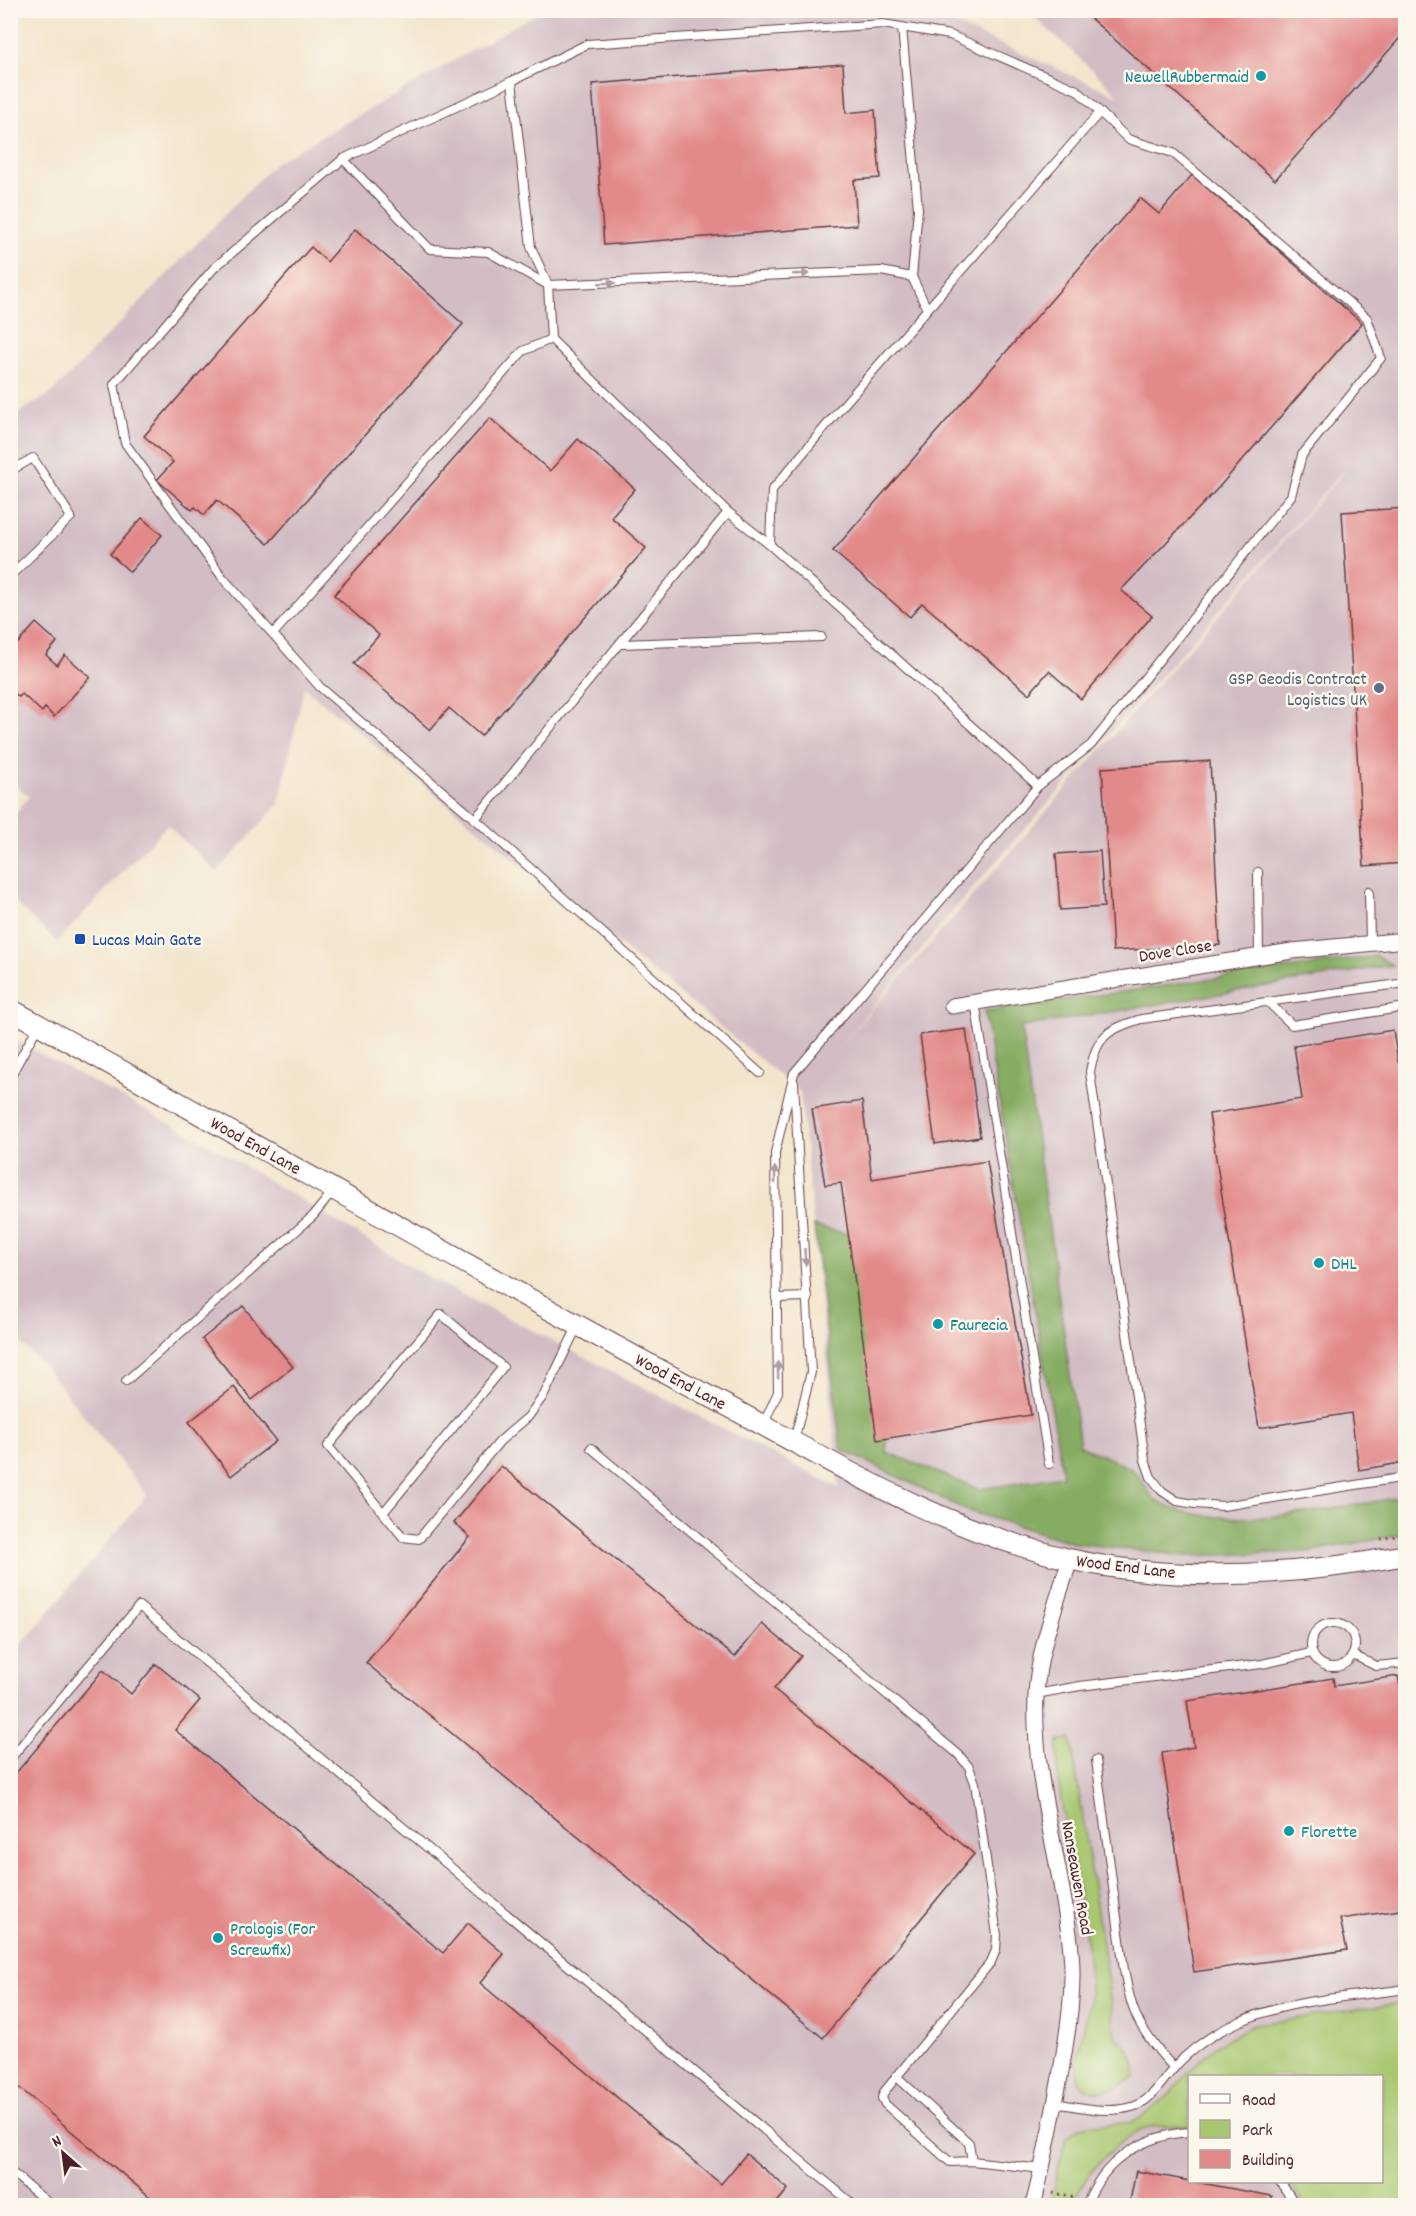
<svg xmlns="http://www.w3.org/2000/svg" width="1416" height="2216" font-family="Dekko,sans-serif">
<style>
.industrial{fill:#d2bdc5;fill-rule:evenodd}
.green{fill:#a7c770;stroke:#78734e;stroke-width:1.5}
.forest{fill:#85ac62;stroke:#686646;stroke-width:1.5}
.building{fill:#e28989}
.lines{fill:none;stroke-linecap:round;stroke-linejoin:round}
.service-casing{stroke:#633d43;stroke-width:10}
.minor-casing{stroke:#633d43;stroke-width:17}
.tertiary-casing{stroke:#633d43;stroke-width:22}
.path{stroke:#633d43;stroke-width:3;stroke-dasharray:1.5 4.5;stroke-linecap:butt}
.service{stroke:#fff;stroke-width:8}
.minor{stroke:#fff;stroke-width:15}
.tertiary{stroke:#fff;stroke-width:20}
.oneway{fill:#ae9aa0}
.culture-dot{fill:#0f9aa8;stroke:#fbf7ec;stroke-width:2}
.service-dot{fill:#5c6f8a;stroke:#fbf7ec;stroke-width:2}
.transit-dot{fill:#1a4fb4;stroke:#fbf7ec;stroke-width:2}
.labels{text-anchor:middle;stroke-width:5;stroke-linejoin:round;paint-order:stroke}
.culture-label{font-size:18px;fill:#0d838f;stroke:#fbf7ec;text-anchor:start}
.service-label{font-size:18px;fill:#4e5e75;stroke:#fbf7ec;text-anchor:end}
.transit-label{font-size:18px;fill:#164399;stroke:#fbf7ec;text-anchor:start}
.street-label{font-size:18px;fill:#4a1f2b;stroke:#fbf7ec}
</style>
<rect width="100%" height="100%" fill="#fbf7ec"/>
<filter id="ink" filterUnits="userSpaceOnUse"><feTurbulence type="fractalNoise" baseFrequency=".0167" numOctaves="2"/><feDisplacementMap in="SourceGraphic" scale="12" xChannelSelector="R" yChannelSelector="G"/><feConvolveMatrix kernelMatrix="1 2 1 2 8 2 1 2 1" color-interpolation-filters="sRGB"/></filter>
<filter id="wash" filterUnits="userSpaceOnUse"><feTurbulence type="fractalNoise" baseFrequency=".008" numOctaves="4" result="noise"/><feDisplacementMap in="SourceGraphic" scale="24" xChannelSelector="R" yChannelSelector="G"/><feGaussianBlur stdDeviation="1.35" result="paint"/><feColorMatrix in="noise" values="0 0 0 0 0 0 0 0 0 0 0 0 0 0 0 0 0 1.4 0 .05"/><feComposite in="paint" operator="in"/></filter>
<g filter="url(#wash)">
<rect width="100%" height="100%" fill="#f3e5cc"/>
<!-- industrial -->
<path class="industrial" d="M541,11H925L1121,97L1028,11H1405V2205H11V1657L147,1495L44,1366L11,1334V1038L205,1142L432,1279L839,1488L800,1092L304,687L279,804L217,872L167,825L57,942L11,898V820L29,796L10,781V418L52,393L275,163ZM1343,471L1344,472L834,1053L973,888ZM1190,2076H1382V2182H1190Z"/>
<!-- green -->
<g class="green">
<path d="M1071,1739L1116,2037C1130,2047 1136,2060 1135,2077C1122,2086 1094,2100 1081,2084C1068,2067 1090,2018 1090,1995C1090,1925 1069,1856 1059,1787C1057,1772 1058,1756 1058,1741Z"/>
<path d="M1405,2002V2205H1305L1289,2182H1382V2076H1190L1189,2126C1178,2126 1162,2125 1151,2127C1120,2135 1082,2176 1073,2205H1049L1066,2138L1078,2128L1090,2125L1129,2123L1140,2118L1169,2095L1189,2071L1217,2045L1253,2025Z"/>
</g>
<!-- forest -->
<path class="forest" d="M1376,956L1393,965L1021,1027L1080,1446C1095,1453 1122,1462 1134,1471C1145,1480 1148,1497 1160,1503C1222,1534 1338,1508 1405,1496V1534L1306,1552L1186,1556L1074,1543L968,1511L841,1449L814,1226L849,1234L887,1438L886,1452L979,1489L1063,1476L984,1011Z"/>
<g id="blocks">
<!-- building -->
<g class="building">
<path d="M1081,10H1406V31L1275,180Z"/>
<path d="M843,64L846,113L875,110L880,178L854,180L857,225L604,245L592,84Z"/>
<path d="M1192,175L1362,323L1219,487L1121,590L1152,616L1081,699L1049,671L1029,694L922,603L910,617L833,551L1140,198L1159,214Z"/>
<path d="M355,229L463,324L268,544L217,500L204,515L195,507L192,510L157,480L173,462L144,436L311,247L327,262Z"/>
<path d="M490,418L550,471L578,439L635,489L611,517L646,548L481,736L449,708L430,730L354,664L379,635L334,595Z"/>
<path d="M1406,508V863L1364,866L1342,512Z"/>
<path d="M142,518L162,535L130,572L110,554Z"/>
<path d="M36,623L57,642L46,655L57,665L65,655L90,677L54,717L45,708L42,712L22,694L19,697L10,689V652Z"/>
<path d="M1210,761L1220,945L1113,951L1102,768Z"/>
<path d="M1100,851L1104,907L1060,910L1056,854Z"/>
<path d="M966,1029L980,1137L935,1144L920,1035Z"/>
<path d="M1393,1030L1398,1062L1406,1061V1462L1359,1470L1351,1413L1259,1428L1209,1114L1302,1099L1294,1046Z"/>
<path d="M862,1101L872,1179L987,1161L1031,1415L877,1440L841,1183L825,1185L812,1109Z"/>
<path d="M243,1306L293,1367L252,1400L202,1339Z"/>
<path d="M234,1387L276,1441L231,1476L189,1422Z"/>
<path d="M501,1466L735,1657L762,1624L801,1656L774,1689L974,1854L823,2038L366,1663L470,1537L454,1523Z"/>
<path d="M156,1664L200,1700L175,1730L443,1953L468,1923L504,1954L480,1983L721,2184L746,2154L788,2189L774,2206H161L10,2080V1780L103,1670L131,1694Z"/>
<path d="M1398,1676L1406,1718V1909L1340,1919L1347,1950L1194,1972L1162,1753L1194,1747L1187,1701L1333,1678L1334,1686Z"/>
<path d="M1136,2171L1272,2196L1270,2206H1129Z"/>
</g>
</g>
</g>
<g filter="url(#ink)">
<use href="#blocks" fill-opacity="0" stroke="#633d43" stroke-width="1.5"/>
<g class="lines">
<!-- service casing -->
<g class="service-casing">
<g id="service">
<path d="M902,27L918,209L912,277"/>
<path d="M512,81L531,247L548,285L881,271L912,277L927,309"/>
<path d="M343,159L430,249L488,252L548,285L551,339L728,512L770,545L1038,786"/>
<path d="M10,471L33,458L71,517L10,576"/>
<path d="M770,545L772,490L846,402L1100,112"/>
<path d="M273,634L523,351L551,339"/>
<path d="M621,644L821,637"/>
<path d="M475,819L728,512"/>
<path d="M1258,872L1259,956"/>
<path d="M1369,891L1370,943"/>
<path d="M1406,983L1141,1019C1107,1030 1096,1036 1090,1072L1145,1460L1151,1477L1162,1491L1177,1501L1195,1504L1223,1506L1406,1477"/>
<path d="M975,1002L1049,1464"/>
<path d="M1268,1002L1292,1025L1406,1007"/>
<path d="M760,1073L475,819L320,687L223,578L125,443L114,384L214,268L343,159L512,81L587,44L883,24L950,35L1077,90L1128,139L1173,153L1367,318L1381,358L1302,455L1291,496L1091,745L1038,786L794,1073L775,1153L778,1392L764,1423"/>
<path d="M10,1077L38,1026"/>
<path d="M776,1298L808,1297"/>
<path d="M126,1381L313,1216L334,1190"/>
<path d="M794,1441L811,1372L794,1083"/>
<path d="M591,1448L958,1754L969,1767L975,1783L997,1935L996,1950L991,1962L884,2092L882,2098L885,2104L950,2162L972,2161L1042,2169"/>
<path d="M383,1513L503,1367L441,1314L328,1446L403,1537L419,1539L500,1441L528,1417L544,1395L577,1327"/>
<circle cx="1333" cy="1645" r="22"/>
<path d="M1353,1655L1376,1666L1406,1663"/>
<path d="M1036,1694L1080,1686L1262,1664L1311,1653"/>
<path d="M10,1759L139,1606L855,2206"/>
<path d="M1096,1760L1124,1970C1127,1984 1129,1999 1135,2013C1143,2033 1159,2052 1174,2068"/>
<path d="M896,2076L969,2143L972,2161"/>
<path d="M1055,2103C1080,2107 1107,2114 1132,2107C1151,2102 1162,2081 1174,2068C1192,2047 1216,2032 1241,2021C1292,1999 1351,1997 1406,1989"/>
<path d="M10,2171L52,2206"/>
<path d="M1280,2182L1297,2206"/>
<path d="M1086,2206C1103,2160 1143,2135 1190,2132"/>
</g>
</g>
<!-- minor casing -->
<g class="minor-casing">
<g id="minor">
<path d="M952,1006L1292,951L1406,940"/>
<path d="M1033,2206C1044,2163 1052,2120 1060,2077C1067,2035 1075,1994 1071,1951C1063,1865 1032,1782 1036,1695C1038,1649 1057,1603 1070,1559"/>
</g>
</g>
<!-- tertiary casing -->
<g class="tertiary-casing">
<path id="tertiary" d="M10,1009C243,1136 471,1270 705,1394C823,1456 937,1529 1069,1559C1179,1584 1295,1576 1406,1555"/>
</g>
<!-- path -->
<g class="path">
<path d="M1381,1539L1406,1534"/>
<path d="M1053,2193L1076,2197"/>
<path d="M1101,2201L1116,2204"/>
</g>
<!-- service -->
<use href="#service" class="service"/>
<!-- minor -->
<use href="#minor" class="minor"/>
<!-- tertiary -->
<use href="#tertiary" class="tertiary"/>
</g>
<!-- one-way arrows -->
<defs><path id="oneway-solid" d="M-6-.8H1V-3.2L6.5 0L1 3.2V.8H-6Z" transform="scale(1.5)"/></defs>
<g class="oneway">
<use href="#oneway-solid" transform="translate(801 274) rotate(-2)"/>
<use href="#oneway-solid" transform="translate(607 283) rotate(-2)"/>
<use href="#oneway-solid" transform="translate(775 1175) rotate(-91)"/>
<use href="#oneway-solid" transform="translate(805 1257) rotate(86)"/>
<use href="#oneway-solid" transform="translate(778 1370) rotate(-91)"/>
</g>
</g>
<!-- markers -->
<g class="culture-dot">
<circle cx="1261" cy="76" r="6"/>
<circle cx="1319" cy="1263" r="6"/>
<circle cx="938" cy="1324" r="6"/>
<circle cx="1289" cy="1831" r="6"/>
<circle cx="218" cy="1938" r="6"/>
</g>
<circle class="service-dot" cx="1379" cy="688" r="6"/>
<rect class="transit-dot" x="74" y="933" width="12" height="12" rx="3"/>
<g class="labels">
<!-- culture labels -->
<g class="culture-label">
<text x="1249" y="82" text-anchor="end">NewellRubbermaid</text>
<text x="1331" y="1269">DHL</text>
<text x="950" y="1330">Faurecia</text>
<text x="1301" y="1837">Florette</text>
<text x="230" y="1934">Prologis (For<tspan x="230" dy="21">Screwfix)</tspan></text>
</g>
<!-- service labels -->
<g class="service-label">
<text x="1367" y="684">GSP Geodis Contract<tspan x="1367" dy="21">Logistics UK</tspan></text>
</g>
<!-- transit labels -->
<g class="transit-label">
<text x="92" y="945">Lucas Main Gate</text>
</g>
<!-- street labels -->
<g class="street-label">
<text transform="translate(1175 950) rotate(-9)" y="6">Dove Close</text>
<text transform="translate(256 1145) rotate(29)" y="6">Wood End Lane</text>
<text transform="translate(681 1381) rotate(28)" y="6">Wood End Lane</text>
<text transform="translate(1126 1566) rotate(7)" y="6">Wood End Lane</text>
<text transform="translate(1078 1878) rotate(80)" y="6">Nanseawen Road</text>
</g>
</g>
<!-- margin -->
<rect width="1416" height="2216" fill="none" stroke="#fbf7ec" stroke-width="36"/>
<!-- legend -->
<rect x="1188" y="2075" width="195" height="108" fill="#fbf7ec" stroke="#b4a19f" stroke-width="1.5"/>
<rect x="1200" y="2094" width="30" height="9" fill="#ffffff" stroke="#b4a19f" stroke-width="1.5"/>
<text x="1242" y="2105" font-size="18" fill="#4a1f2b">Road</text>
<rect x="1200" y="2120" width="30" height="18" fill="#a7c770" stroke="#b4a19f" stroke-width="1.5"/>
<text x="1242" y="2135" font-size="18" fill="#4a1f2b">Park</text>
<rect x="1200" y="2150" width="30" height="18" fill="#e28989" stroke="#b4a19f" stroke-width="1.5"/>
<text x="1242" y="2165" font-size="18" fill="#4a1f2b">Building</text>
<!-- north arrow -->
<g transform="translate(63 2153) rotate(332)" stroke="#fbf7ec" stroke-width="4.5" paint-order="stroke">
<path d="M0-4.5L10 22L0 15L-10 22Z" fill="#4a1f2b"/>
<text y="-9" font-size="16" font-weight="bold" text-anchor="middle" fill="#4a1f2b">N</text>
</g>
</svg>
